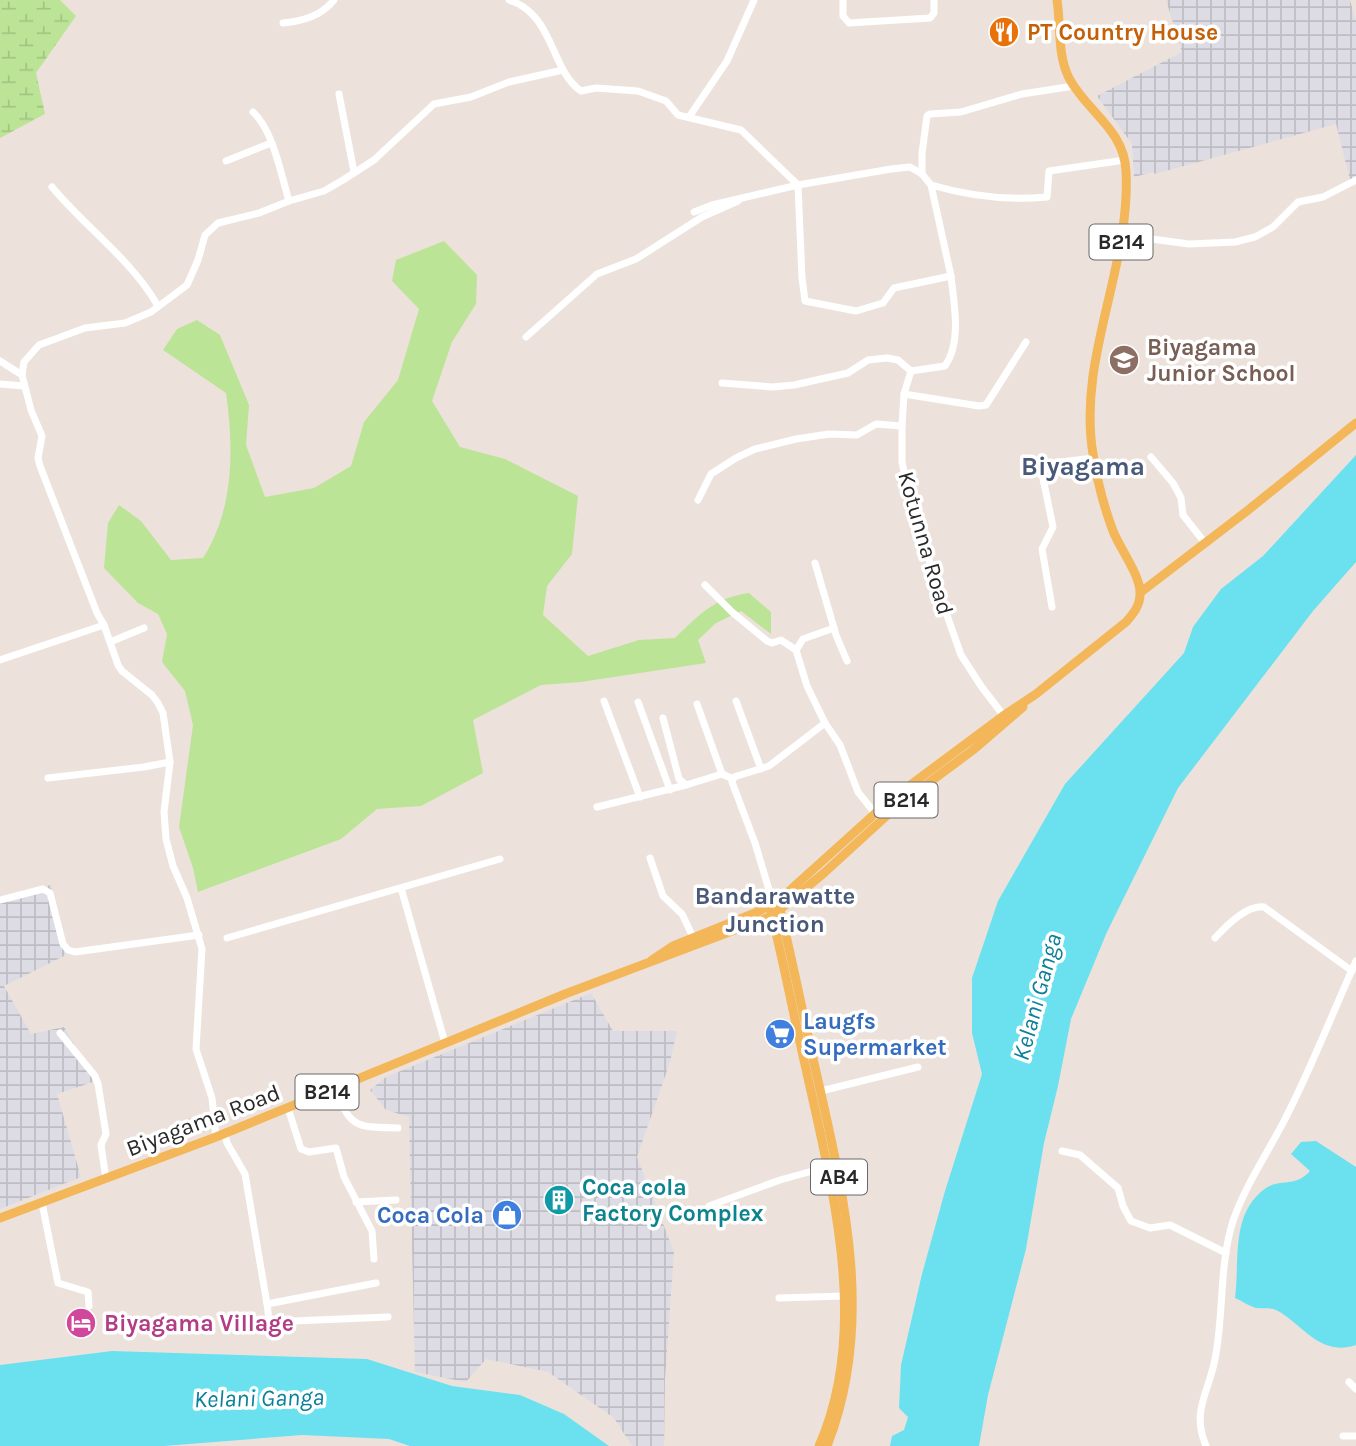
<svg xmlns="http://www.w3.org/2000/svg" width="1356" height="1446" font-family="Karla,sans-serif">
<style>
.industrial{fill:url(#industrial-grid)}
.grass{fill:#bce496}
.wetland{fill:url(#wetland-marsh)}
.cemetery{fill:url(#cemetery-stones)}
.water{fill:#6be1f0}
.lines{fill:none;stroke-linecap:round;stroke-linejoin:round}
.minor{stroke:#fff;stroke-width:7}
.major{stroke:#f3b759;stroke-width:9}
.labels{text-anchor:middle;stroke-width:7;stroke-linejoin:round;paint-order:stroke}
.shield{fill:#fff;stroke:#696969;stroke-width:2}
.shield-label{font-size:21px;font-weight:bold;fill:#292929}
.food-label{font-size:23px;font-weight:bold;fill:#c56008;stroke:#fff;text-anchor:start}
.education-label{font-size:23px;font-weight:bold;fill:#785e54;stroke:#fff;text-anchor:start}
.street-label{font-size:23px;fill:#292929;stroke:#fff}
.shop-label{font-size:23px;font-weight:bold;fill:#366cbe;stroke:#fff;text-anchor:start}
.culture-label{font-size:23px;font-weight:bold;fill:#0d838f;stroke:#fff;text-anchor:start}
.hotel-label{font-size:23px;font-weight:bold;fill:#b23c85;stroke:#fff;text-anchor:start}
.neighbourhood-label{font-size:24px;font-weight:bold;fill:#49597a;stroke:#fff}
.water-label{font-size:24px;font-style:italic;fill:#0b809b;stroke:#fff}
.quarter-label{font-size:26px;font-weight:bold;fill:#49597a;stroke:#fff}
</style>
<defs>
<pattern id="industrial-grid" width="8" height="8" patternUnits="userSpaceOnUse" patternTransform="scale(1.75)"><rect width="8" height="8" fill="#dddce4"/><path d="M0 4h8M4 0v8" fill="none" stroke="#bebdc4"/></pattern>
<pattern id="wetland-marsh" width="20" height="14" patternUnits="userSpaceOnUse" patternTransform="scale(1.75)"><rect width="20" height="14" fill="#bce496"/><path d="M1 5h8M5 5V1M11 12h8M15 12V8" fill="none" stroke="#a2c481"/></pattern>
<pattern id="cemetery-stones" width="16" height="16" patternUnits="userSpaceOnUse" patternTransform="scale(1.75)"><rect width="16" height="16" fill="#c9d6b2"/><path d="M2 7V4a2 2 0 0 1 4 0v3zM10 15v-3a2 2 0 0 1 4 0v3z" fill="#adb899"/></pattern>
</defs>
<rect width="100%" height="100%" fill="#ece2db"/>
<!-- industrial -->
<g class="industrial">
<path d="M1166,0H1350L1356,21V178L1350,180L1336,124L1155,174L1154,172L1134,177L1132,144L1097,96L1182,52Z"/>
<path d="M51,885L53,919L66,955L4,986L31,1034L64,1027L90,1072L93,1082L57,1094L81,1177L0,1209V898Z"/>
<path d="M591,993L613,1031H677L670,1062L637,1157L674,1252L665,1379L664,1446H632L614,1418L548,1372L486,1359L466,1382L415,1372L409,1117L386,1110L370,1090L386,1077Z"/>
</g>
<!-- grass -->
<path class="grass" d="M444,241L477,275L476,304L452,342L432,401L460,447L505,459L578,496L572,554L547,586L543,615L588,656L639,640L675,638C700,614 714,598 749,593L771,612V634L741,611L716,623L698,640L706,663L581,682L541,685L473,720L483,773L421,806L377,809L341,839L198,892L193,868L179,827L193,725L185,691L162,662L167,634L158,614L138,603L104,568L108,523L119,505L141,521L171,560L203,558C234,510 234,448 226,393L163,350L177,329L197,320L220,335L249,405L246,445L265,497L314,488L351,466L364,422L398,380L419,309L392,281L396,260Z"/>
<!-- wetland -->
<path class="wetland" d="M0,0H60L76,16L36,73L45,114L0,138Z"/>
<!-- cemetery -->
<path class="cemetery" d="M206,1114L210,1130L192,1135L187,1119Z"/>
<!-- water -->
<g class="water">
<path d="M1356,455V562L1313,611L1178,788L1107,932L1071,1019L1058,1086L1044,1143L1026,1249L988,1395L979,1446H890L892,1436L904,1430L908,1417L899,1408L901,1365L922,1274L945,1191L982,1074L972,1033V978L998,901L1065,784L1184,653L1193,627L1221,589L1263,556Z"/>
<path d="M1316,1141L1356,1167V1345C1320,1357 1303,1325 1278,1311C1271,1307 1263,1309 1256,1308C1249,1306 1242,1301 1235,1298C1240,1260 1230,1213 1266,1188C1281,1178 1295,1188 1310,1171L1291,1154L1301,1142Z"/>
<path d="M112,1351L367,1359L452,1386L520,1395L564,1414L609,1446H410L389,1439L302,1435L164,1446H0V1365Z"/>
</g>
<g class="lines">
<!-- minor -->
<g class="minor">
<path d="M509,0C555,15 550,70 581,91L596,88L638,91L666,101L678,115L741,130L798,185L802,278L805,301L856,311L883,303L894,288L951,276C954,304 962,342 945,366L911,371L904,394L902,426V462L906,481L936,584L961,655L981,686L1007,720"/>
<path d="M843,0V16L849,23L930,18L934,13V0"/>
<path d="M283,23C303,21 321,16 334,0"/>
<path d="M339,94L354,172"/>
<path d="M253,112C273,130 281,174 289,201"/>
<path d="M689,117L727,61L754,0"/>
<path d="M226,161L271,143"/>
<path d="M922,174L931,185L951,276"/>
<path d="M931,185C969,196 1007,201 1047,197L1049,171L1125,160"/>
<path d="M52,187C86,228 131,259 158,306"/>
<path d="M694,212L712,205L798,185L891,169L910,167L922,174V153L927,116L930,114L961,112L1022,94L1074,86"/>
<path d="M1122,235L1189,244L1235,242L1255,237L1273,227L1298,202L1323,197L1356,180"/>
<path d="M526,337L597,274L636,259L702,217L738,201"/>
<path d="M0,361L22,375"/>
<path d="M722,383L773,387L794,385L848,373L868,360L887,358L898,360L911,371"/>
<path d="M0,384L24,386"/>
<path d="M904,394L979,406L986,405L1026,342"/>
<path d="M1151,457L1173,483L1181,498L1183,515L1205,543"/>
<path d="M1040,464L1053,527L1042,549L1052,607"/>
<path d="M1027,466L1094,458"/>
<path d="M698,500L711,474L736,458L755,449L796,439L829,434L857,435L876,424L902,426"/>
<path d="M815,563L836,635L847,661"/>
<path d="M705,585L732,612L767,641L772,643L781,640L796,650L807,686L825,723L840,745L858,792L878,817"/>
<path d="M110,642L144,628"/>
<path d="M796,650L803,639L834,628"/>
<path d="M0,660L104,625"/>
<path d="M604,701L640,797"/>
<path d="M736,701L761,769"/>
<path d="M638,702L670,790"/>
<path d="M697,704L722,774L733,779"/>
<path d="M663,718L679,779L686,785L722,774"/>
<path d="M48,778L144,767L170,762"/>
<path d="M597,807L686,785"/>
<path d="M650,858L663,896L682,914L693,937"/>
<path d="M401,888L445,1043"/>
<path d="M0,900L43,889L50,893L63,944L68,950L75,952L199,935"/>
<path d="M773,903L755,843L732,782L734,777L769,766L825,723"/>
<path d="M227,938L500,859"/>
<path d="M1215,938C1226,926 1246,905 1264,907L1352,971"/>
<path d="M60,1033L95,1076L98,1084L106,1134L101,1145L106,1179"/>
<path d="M336,1088C349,1129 358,1127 398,1128"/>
<path d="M821,1091L918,1067"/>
<path d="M288,1108L301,1149L309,1152L336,1148L344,1177L372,1231L374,1259"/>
<path d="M225,1134L227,1143L245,1174L267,1304L376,1283"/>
<path d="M216,1137L212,1098L196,1049L202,949L187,898L173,866L166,839L164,812L170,762L163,713L158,703L152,695L122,671L118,665L104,625L97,613L40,466L38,458L42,436L31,410L22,375L24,362L39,345L85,328L125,323L151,312L187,285L198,260L205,235L218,223L259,213L289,201L324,191L343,180L374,160L434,104L471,97L509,82L563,70"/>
<path d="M1062,1151L1080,1155L1118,1188L1123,1206L1131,1221L1150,1228L1170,1225L1226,1253"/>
<path d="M356,1202L396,1200"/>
<path d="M42,1203L58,1283L88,1292L89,1306"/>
<path d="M709,1206L780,1180L827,1167"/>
<path d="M779,1298L843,1296"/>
<path d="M267,1302L269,1322L388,1317"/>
<path d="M1349,1382L1356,1389"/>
<path d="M1343,1436H1356"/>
<path d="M1206,1446C1191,1411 1209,1392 1215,1359C1224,1314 1219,1265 1233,1221C1245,1186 1267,1154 1284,1121C1311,1069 1332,1014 1356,961"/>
</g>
<!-- major -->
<g class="major">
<path d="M1141,592L1247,511L1356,423"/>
<path d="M779,906C793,962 804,1020 817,1076C845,1199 875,1325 827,1446"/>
<path d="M771,912C784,964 794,1017 806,1069C832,1187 871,1329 819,1446"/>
<path d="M652,960L673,946L755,913L778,901L889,801L1003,716L1036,694L1126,622C1133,614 1140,606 1140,594C1141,576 1120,549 1113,531C1104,507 1097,480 1093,454C1077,358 1131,268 1126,171C1124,129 1087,112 1069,78C1057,54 1061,26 1057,0"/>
<path d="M0,1218L216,1137L565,994L772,916L824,873L895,808L973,750L1023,707"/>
</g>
</g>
<!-- icons -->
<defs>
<g id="restaurant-disc" transform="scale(1.575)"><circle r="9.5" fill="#e8710a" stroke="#fff"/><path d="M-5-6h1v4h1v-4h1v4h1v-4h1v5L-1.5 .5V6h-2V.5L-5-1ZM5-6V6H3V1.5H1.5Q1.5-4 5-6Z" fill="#fff"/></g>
<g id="school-disc" transform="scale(1.575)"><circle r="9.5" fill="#8d6e63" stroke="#fff"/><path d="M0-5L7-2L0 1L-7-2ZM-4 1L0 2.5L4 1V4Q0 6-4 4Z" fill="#fff"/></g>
<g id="supermarket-disc" transform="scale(1.575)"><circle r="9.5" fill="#3f7fe0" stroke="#fff"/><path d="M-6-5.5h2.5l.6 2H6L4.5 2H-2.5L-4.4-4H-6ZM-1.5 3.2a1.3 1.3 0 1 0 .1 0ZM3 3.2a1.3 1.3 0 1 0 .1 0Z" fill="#fff"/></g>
<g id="building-disc" transform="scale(1.575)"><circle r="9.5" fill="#0f9aa8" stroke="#fff"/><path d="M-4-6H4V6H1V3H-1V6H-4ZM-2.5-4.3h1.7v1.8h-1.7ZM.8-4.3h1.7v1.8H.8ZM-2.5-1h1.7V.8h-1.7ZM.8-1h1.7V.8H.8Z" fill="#fff"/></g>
<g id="shop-disc" transform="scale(1.575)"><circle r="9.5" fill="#3f7fe0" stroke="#fff"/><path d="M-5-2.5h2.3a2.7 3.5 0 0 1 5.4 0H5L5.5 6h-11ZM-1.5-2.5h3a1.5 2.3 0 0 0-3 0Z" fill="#fff"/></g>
<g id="hotel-disc" transform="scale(1.575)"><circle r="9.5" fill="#d1479c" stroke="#fff"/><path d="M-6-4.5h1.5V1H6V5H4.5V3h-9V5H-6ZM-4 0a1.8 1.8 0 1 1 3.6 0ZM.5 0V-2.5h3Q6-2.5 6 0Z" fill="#fff"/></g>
</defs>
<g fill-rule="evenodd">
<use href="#restaurant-disc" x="1004" y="32"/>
<use href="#school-disc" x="1124" y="360"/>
<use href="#supermarket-disc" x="780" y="1034"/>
<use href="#building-disc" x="559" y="1200"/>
<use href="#shop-disc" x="507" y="1215"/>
<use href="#hotel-disc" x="81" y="1323"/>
</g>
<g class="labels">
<!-- shield labels -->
<g class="shield">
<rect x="1089.5" y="224.5" width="63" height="35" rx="5"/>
<rect x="874.5" y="782.5" width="63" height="35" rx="5"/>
<rect x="295.5" y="1074.5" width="63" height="35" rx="5"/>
<rect x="811" y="1159.5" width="56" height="35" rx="5"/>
</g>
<g class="shield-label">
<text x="1121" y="249">B214</text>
<text x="906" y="807">B214</text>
<text x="327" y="1099">B214</text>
<text x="839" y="1184">AB4</text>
</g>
<!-- food labels -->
<g class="food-label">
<text x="1027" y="40">PT Country House</text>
</g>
<!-- education labels -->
<g class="education-label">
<text x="1147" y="355">Biyagama<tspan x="1147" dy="26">Junior School</tspan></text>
</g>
<!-- street labels -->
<g class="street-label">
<text transform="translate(926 543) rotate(74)" y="8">Kotunna Road</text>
<text transform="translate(203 1120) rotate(-21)" y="8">Biyagama Road</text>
</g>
<!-- shop labels -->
<g class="shop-label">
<text x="803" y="1029">Laugfs<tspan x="803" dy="26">Supermarket</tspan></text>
<text x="484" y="1223" text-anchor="end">Coca Cola</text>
</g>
<!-- culture labels -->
<g class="culture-label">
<text x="582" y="1195">Coca cola<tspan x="582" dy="26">Factory Complex</tspan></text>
</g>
<!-- hotel labels -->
<g class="hotel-label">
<text x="104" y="1331">Biyagama Village</text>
</g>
<!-- neighbourhood labels -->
<g class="neighbourhood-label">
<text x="775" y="904">Bandarawatte<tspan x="775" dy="28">Junction</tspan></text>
</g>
<!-- water labels -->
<g class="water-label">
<text transform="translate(1037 997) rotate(-75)" y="8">Kelani Ganga</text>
<text transform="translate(259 1398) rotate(-1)" y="8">Kelani Ganga</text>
</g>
<!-- quarter labels -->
<g class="quarter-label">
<text x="1083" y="475">Biyagama</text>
</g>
</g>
</svg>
